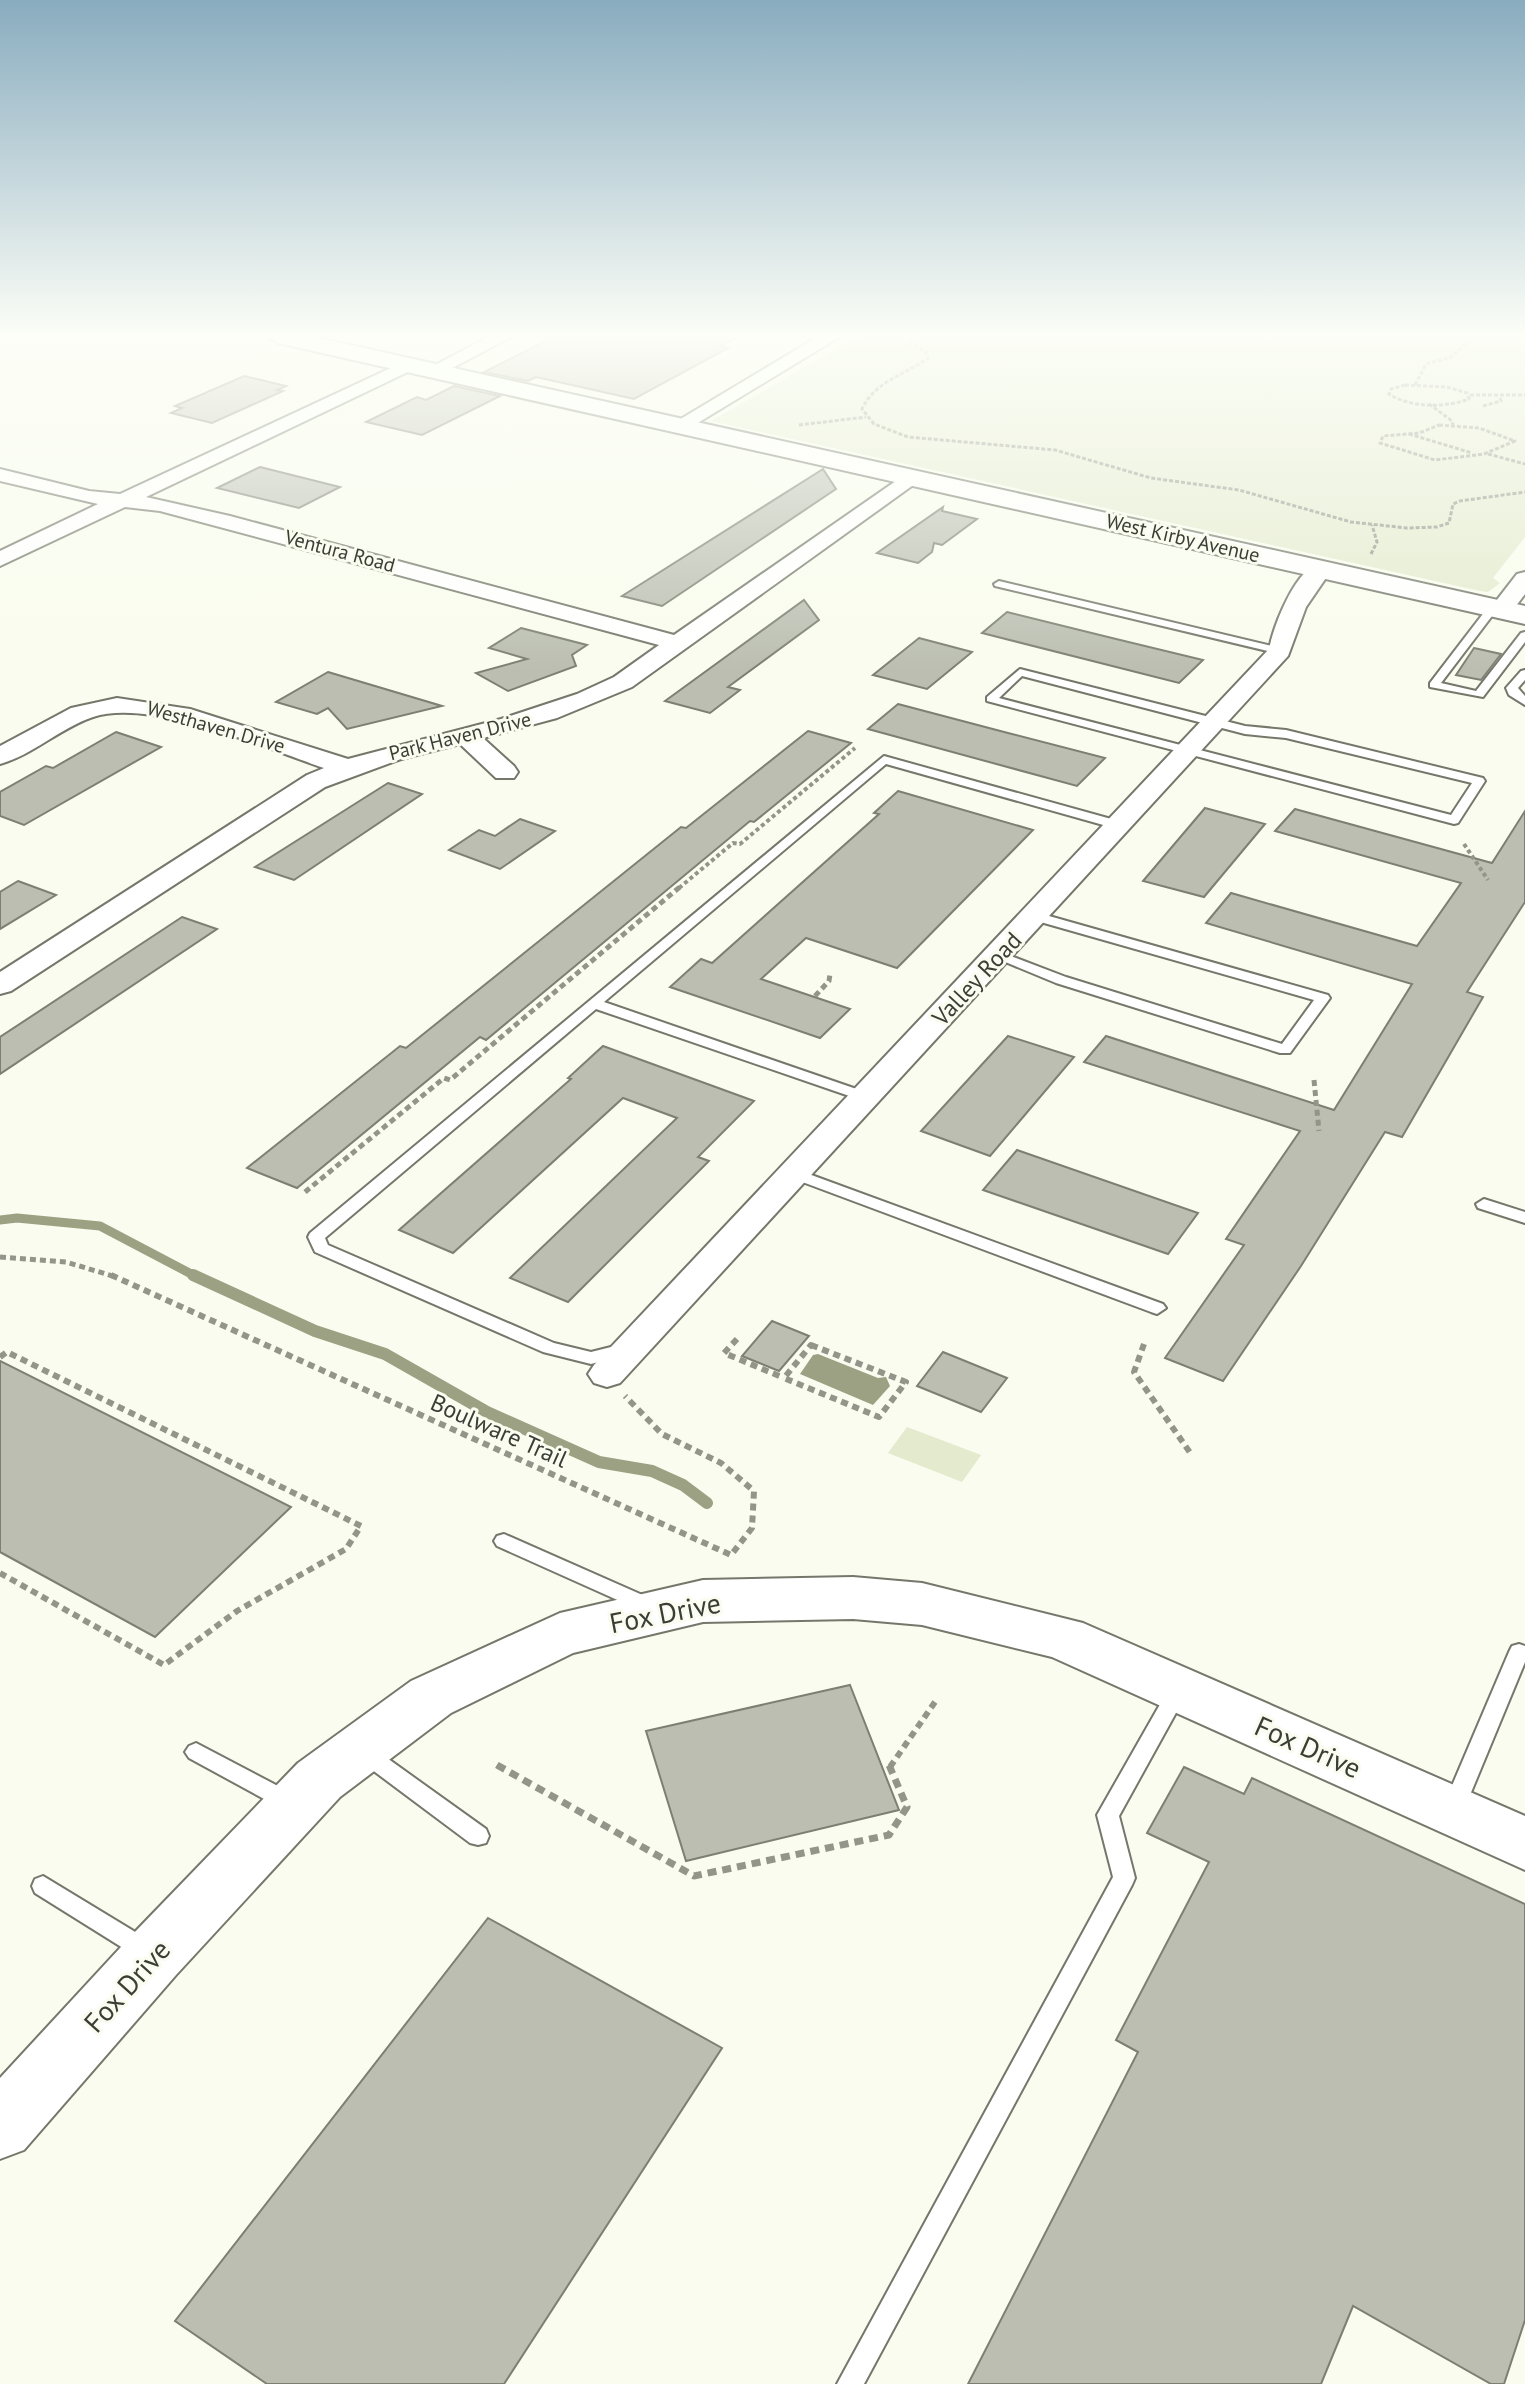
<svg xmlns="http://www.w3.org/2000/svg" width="1525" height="2384" font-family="'PT Sans',sans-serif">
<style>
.green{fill:#e4eace}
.water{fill:#9ba182}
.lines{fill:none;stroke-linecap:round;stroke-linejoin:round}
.stream-far1{stroke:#9ba182;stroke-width:9}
.stream{stroke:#9ba182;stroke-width:12}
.building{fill:#bbbeb1;stroke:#7d7f73;stroke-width:2}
.lane-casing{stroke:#74776a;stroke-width:4}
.street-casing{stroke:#74776a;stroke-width:4}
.secondary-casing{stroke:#74776a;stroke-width:4}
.path-far4{stroke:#93958b;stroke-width:3;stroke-dasharray:4 2;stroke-linecap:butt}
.path-far3{stroke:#93958b;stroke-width:4;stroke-dasharray:4 3;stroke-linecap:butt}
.path-far2{stroke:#93958b;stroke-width:5;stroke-dasharray:6 4;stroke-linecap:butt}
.path-far1{stroke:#93958b;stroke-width:6;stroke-dasharray:7 5;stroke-linecap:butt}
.path{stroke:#93958b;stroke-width:7;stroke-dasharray:9 6;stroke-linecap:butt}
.lane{fill:#fff;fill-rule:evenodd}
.street{fill:#fff;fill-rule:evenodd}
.secondary{fill:#fff;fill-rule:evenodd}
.labels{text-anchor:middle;stroke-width:6;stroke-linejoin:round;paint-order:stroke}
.far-street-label{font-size:20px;fill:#3b3d37;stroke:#f9fcee}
.street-label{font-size:24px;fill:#3b3d37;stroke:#f9fcee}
.near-street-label{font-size:28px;fill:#3b3d37;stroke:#f9fcee}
</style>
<rect width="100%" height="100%" fill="#f9fcee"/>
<!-- green -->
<g class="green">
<path d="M859,336H1525V537L1493,578L1500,583L1488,592L1480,591L711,421Z"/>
<path d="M907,1427L981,1455L962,1482L888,1453Z"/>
</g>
<!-- water -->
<path class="water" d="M818,1354L878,1378L886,1377L890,1386L873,1405L800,1374L813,1355Z"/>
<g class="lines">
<!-- stream-far1 -->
<path class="stream-far1" d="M0,1220L17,1218L100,1226L197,1277"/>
<!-- stream -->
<path class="stream" d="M193,1275L315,1331L385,1354L487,1412L599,1462L652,1471L683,1485L707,1503"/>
</g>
<!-- building -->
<g class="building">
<path d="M556,336H739L720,346L728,348L634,399L536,377L528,381L484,372Z"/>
<path d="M244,376L286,386L277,390L283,391L212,423L171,413L182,408L175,406Z"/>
<path d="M454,386L500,396L422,435L366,422L417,397L426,400Z"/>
<path d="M260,467L340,487L299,508L217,488Z"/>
<path d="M823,469L836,489L662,606L622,596Z"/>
<path d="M943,507L942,511L977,519L942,545L934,543L932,552L918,563L877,553Z"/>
<path d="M804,600L819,620L728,687L740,690L710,713L665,701Z"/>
<path d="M1007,612L1112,638L1203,660L1179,683L982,633Z"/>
<path d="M521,628L587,645L572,655L576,666L508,691L476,673L527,659L489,648Z"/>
<path d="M919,638L972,652L927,689L873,675Z"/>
<path d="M1474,648L1501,654L1481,680L1456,675Z"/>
<path d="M328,672L442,706L347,729L328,708L317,714L276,702Z"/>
<path d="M898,704L1008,733L1105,758L1077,786L868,729Z"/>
<path d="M808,731L851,743L754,822L750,821L486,1040L480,1037L297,1188L247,1168L400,1046L406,1048L681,827L686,828Z"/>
<path d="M116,732L161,747L24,825L0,816V792L46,766L53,768Z"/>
<path d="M388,783L422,794L294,880L255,867Z"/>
<path d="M898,791L1033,830L897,968L806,938L761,979L850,1009L820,1038L670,987L701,959L712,963L879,814L874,813Z"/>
<path d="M1205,808L1265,824L1204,897L1143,881Z"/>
<path d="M1295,809L1492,863L1525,811V902L1467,992L1483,997L1402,1137L1385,1132L1301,1266L1223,1381L1165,1358L1244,1245L1226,1239L1300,1131L1084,1062L1106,1036L1334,1110L1412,984L1206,923L1231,893L1417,946L1461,883L1275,831Z"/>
<path d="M520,819L555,831L500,869L449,850L479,830L495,836Z"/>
<path d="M18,881L56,895L0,929V892Z"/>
<path d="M182,917L217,929L0,1074V1037Z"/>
<path d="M1008,1036L1074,1057L990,1156L921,1131Z"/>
<path d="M603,1046L754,1101L698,1157L709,1161L568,1302L510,1278L677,1118L623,1098L453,1253L399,1230L571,1079L568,1078Z"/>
<path d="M1017,1150L1198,1213L1168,1254L983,1190Z"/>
<path d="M772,1321L809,1336L779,1371L742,1356Z"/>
<path d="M943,1352L1007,1378L981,1412L917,1386Z"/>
<path d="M0,1361L291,1507L155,1637L0,1552Z"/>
<path d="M850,1685L899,1810L686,1861L646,1731Z"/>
<path d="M1184,1767L1244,1794L1252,1778L1525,1904V2320L1504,2384H1491L1353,2306L1321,2384H968L1138,2052L1116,2040L1209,1862L1147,1833Z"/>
<path d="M488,1918L722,2048L504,2384H267L175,2321Z"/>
</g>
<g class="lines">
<!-- lane casing -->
<g class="lane-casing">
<g id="lane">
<path d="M999,581L1280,648L1286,651L1280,654L995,586L994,584Z"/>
<path d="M1493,605L1498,608L1441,683L1476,691L1521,633L1525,632V642L1483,697L1430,687V683L1489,606Z"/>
<path d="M1020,669L1245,726L1286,730L1483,778L1485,781L1458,823L1454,824L987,701V697ZM1022,676L1245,734L1286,738L1472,783L1451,815L999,698Z"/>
<path d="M1525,670V680L1518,688L1525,696V705L1509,695L1506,688L1521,671Z"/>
<path d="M884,756L1122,822L1124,825L1118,829L1114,828L886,764L604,1002L871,1094L874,1097L871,1100H861L596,1009L325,1238L328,1245L554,1343L591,1352L623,1344L629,1346L632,1350L629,1354L591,1364L543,1352L315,1252L308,1237L310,1233Z"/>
<path d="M1035,912L1328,995L1330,998L1290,1053H1280L1056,983L991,956L993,953H1003L1066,977L1282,1044L1314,1000L1030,919L1028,916Z"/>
<path d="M795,1169L1163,1304L1166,1308L1157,1314L1151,1312L789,1177L787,1174Z"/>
<path d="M1484,1199L1525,1212V1223L1478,1208L1476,1204Z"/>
<path d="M504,1534L656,1601L659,1606L656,1611L649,1614L642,1611L497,1546L494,1541L497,1536Z"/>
<path d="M1519,1644L1525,1646V1662L1465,1807L1462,1813L1454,1816L1446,1813L1443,1807L1509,1652L1512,1646Z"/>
<path d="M1178,1683L1185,1685L1188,1691L1119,1816L1135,1878L1132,1885L864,2384H837L1113,1877L1097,1815L1171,1685Z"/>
<path d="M196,1743L295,1795L298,1801L295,1807L287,1810L279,1807L189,1758L185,1752L189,1746Z"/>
<path d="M366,1745L373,1748L486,1829L489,1836L486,1843L478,1845L470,1843L359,1760L355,1754L359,1748Z"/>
<path d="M43,1876L155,1944L158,1951L155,1958L147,1961L139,1958L35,1893L32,1886L35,1879Z"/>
</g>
</g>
<!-- street casing -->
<g class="street-casing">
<g id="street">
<path d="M490,336H513L439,375H427L424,371Z"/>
<path d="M819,336H841L686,430L679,432L669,426Z"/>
<path d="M408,360L417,365L414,369L146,497L230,516L674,635L906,474L913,472L923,478L632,687L557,718L483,738L514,766L518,772L514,778H496L460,744L401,759L325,787L11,991L0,994V972L307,775L324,768C267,749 152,698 93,717C60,728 33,755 0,764V746L71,708L117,698L190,709L348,759L501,719L577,694L614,677L659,645L160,511L125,507L0,566V551L98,504L0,481V469L89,491L120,494Z"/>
<path d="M1321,562L1332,569L1306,607L1288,656L620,1383L607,1387L594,1383L588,1374L594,1365L1269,649C1274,625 1295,569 1321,562Z"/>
<path d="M1525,572V594L1509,615H1493L1490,610L1493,605L1517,574Z"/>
</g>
</g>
<!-- secondary casing -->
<g class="secondary-casing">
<g id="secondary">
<path d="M267,336H310L1525,606V624L278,343Z"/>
<path d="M853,1577L922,1583L1083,1623L1525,1816V1870L1052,1657L922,1625L853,1619L703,1622L573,1653L451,1713L340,1797L176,1975L24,2150L0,2159V2078L132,1935L298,1763L411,1681L560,1613L703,1580Z"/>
</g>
</g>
<!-- path-far4 -->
<g class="path-far4">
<path d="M911,336L910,343L926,352L928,358C905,375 875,381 862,409L874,424L908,437L1055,450L1151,478L1239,490L1351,522L1407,528L1437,527L1449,523L1453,504L1460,501L1525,492"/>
<path d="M1405,385L1447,387L1467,393L1469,399C1445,408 1411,408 1389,394L1391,389Z"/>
<path d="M1415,385L1426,364L1451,357L1475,336"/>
<path d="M1470,395H1525"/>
<path d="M1429,404L1452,421L1453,426"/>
<path d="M1483,406L1501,401L1500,397"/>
<path d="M799,425L866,417"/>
<path d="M1439,425L1479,428L1515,441L1484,454L1435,460L1380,443L1383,436L1419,433Z"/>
<path d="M1409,434L1472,453"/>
<path d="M1488,454L1525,464"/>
<path d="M1371,554L1377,542L1372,525"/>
</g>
<!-- path-far3 -->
<g class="path-far3">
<path d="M1464,844L1488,880"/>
<path d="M679,888L733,843L740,844L855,748"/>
</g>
<!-- path-far2 -->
<g class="path-far2">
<path d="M815,996L829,981L830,974"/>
<path d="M1314,1080L1319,1131"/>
<path d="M305,1192L444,1078L450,1080L681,886"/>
<path d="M0,1257L66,1262L116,1277"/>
</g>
<!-- path-far1 -->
<g class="path-far1">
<path d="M111,1275L731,1555L752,1528L754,1491L721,1463L662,1434L625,1396"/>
<path d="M737,1339L724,1353L784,1378"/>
<path d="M1144,1344L1134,1372L1191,1454"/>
<path d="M811,1345L906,1382L879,1417L784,1378Z"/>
<path d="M0,1357L7,1352L361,1526L346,1549L237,1611L164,1665L0,1573"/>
<path d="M497,1765L500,1767"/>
<path d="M890,1767L935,1702"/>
</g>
<!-- path -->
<path class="path" d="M497,1765L694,1876L889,1835L907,1807L889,1765"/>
<!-- lane -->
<use href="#lane" class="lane"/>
<!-- street -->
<use href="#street" class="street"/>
<!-- secondary -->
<use href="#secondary" class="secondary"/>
</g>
<!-- sky -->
<linearGradient id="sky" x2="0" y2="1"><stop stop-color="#89acbf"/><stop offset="0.5" stop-color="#fcfef7"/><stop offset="1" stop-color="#fcfef7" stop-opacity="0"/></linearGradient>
<rect width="1525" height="670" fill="url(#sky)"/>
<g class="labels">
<!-- far-street labels -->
<g class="far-street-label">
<text transform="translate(1183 538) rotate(13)" y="7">West Kirby Avenue</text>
<text transform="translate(340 551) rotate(15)" y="7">Ventura Road</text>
<text transform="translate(216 727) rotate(16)" y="7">Westhaven Drive</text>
<text transform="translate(460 736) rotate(-14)" y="7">Park Haven Drive</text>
</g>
<!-- street labels -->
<g class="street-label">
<text transform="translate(977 979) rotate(-47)" y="8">Valley Road</text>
<text transform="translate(499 1431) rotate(24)" y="8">Boulware Trail</text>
</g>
<!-- near-street labels -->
<g class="near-street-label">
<text transform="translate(665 1613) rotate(-11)" y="10">Fox Drive</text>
<text transform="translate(1308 1747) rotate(24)" y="10">Fox Drive</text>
<text transform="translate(127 1986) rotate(-48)" y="10">Fox Drive</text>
</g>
</g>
</svg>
